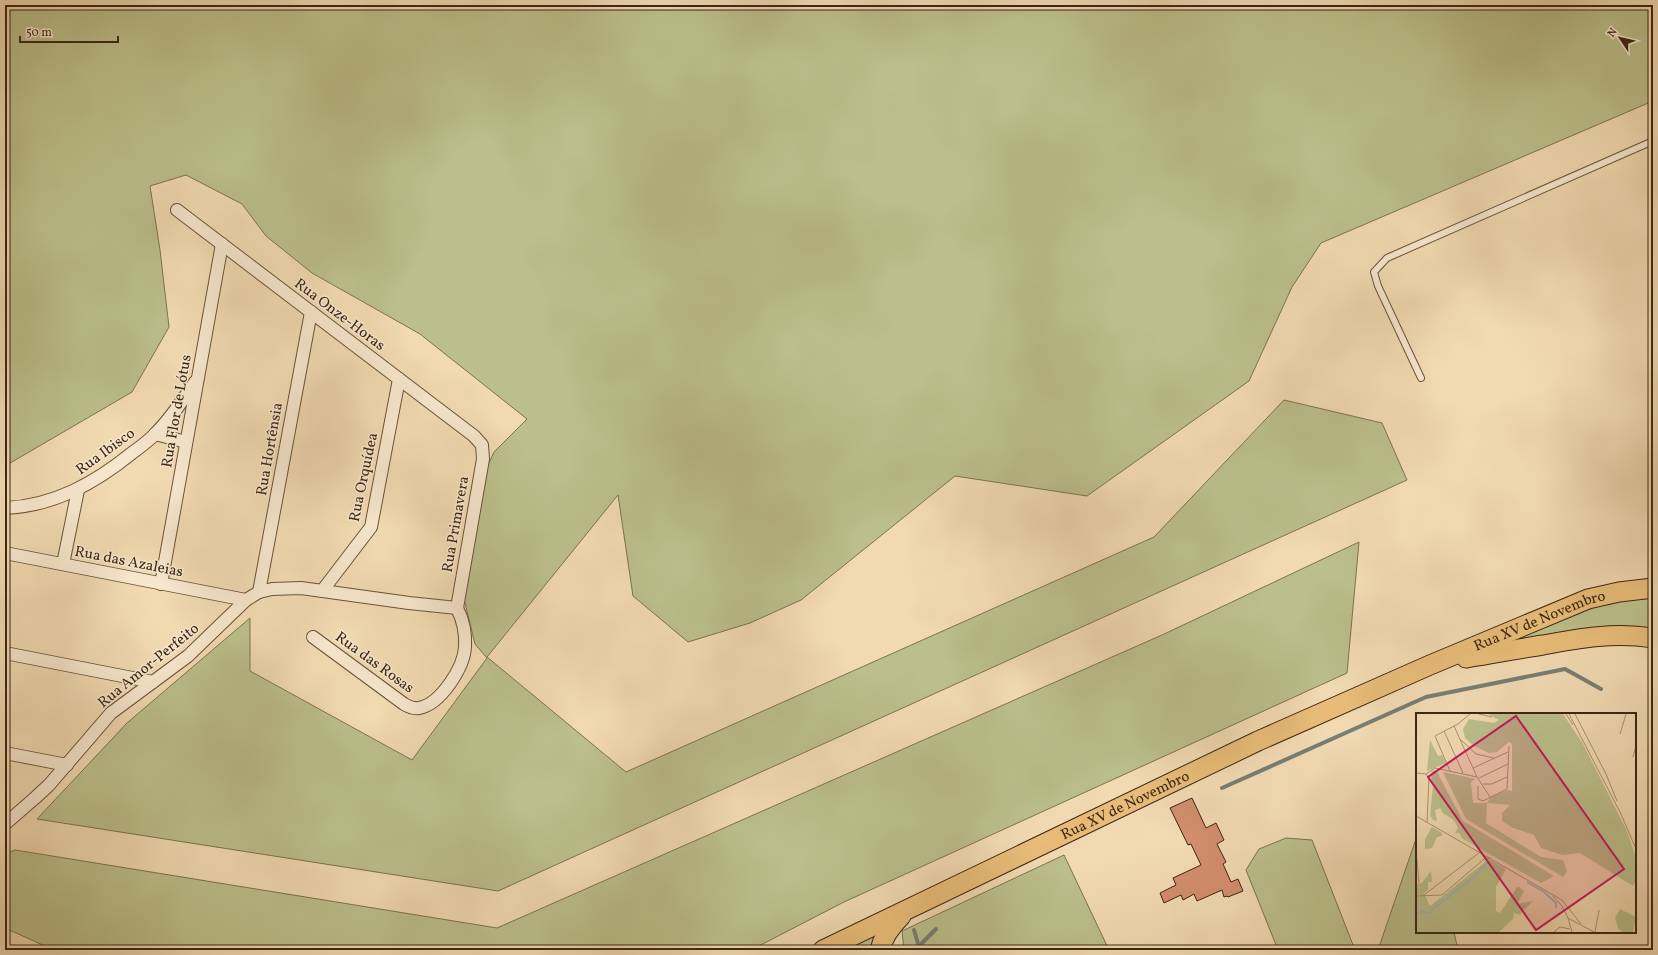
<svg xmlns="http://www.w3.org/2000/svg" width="1658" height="955" font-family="Vollkorn,serif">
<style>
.green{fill:#bbbf8b;stroke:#7b734f}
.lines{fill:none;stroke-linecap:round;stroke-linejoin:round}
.stream{stroke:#777e75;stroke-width:4}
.building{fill:#d28e6e;stroke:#3b2713}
.service-casing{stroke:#68543a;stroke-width:8}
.minor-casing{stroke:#68543a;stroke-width:14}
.primary-casing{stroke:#3b2713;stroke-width:21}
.service{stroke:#f6e6cc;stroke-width:6}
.minor{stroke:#f6e6cc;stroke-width:12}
.primary{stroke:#e8bc78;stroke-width:19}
.labels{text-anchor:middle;stroke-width:3;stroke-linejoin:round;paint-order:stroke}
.street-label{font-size:15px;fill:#3b2713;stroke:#f6e6cc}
.inset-river{fill:none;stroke:#9fb8b6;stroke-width:2}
.inset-road{fill:none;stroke:#a89272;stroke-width:1}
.view{fill:#c2185b;fill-opacity:0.15;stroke:#c2185b;stroke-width:2}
.inset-edge{fill:none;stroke:#3b2713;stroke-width:2}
</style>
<rect width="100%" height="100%" fill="#f1d9b1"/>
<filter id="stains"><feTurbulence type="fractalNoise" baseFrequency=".005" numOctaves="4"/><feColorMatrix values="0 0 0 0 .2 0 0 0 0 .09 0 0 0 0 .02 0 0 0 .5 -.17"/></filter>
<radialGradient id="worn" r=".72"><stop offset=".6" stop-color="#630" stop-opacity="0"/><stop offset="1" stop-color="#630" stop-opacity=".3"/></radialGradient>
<!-- green -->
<g class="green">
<path d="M5,5H1653V101L1321,243L1292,287L1249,381L1087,496L955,476L801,600L750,623L688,642L633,596L618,495L487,657L626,772L1154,537L1284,400L1382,423L1407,480L498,891L37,819L127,723L250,618V671L412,760L487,658L475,644L464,599L488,465L494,452L527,419L420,334L312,273L266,236L242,204L186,175L150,186L160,250L169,327L132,392L5,466Z"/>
<path d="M1359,542L1347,673L844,902L751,950H54L5,928V854L15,850L497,928L1162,635Z"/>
<path d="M1653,595V630L1512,645V639L1600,604Z"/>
<path d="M1417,836V932H1454L1458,950H1378Z"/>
<path d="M1286,838L1312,840L1355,950H1278L1246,870L1259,849Z"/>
<path d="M1064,855L1109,950H904L902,931Z"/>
<path d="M875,935L870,950H860L848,946Z"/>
</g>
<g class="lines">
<!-- stream -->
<g class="stream">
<path d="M1222,788L1426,697L1565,669L1601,689"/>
<path d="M914,930L920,950"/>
<path d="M920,945L936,929"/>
</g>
</g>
<!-- building -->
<path class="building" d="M1192,798L1206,828L1216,823L1224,840L1217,844L1226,862L1223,864L1231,882L1238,879L1243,891L1228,897L1227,896L1224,897L1222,890L1197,901L1194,894L1183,900L1181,895L1164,903L1160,893L1176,885L1173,878L1201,865L1191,844L1188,845L1170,808Z"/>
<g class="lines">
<!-- service casing -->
<g class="service-casing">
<path id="service" d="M1421,378L1378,286L1374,272L1387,258L1653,141"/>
</g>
<!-- minor casing -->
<g class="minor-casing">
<g id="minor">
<path d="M177,210L474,436L482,445L483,459L457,608"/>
<path d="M155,434L186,442"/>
<path d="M5,508C54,506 95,483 132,453C140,447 149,441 156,433C171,418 183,400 195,382"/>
<path d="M5,553L246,600"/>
<path d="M63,564L78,490"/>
<path d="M161,584L222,244"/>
<path d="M322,591L371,527L399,379"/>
<path d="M259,592L311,312"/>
<path d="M313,637L404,704C409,707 413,709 419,708C441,704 464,667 465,647C466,633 463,620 457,608"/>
<path d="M5,653L153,682"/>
<path d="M5,753L67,765"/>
<path d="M5,824L35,798L49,785L111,713L188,656L246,600L259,592L272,589L301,588L409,603L457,608"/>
</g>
</g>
<!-- primary casing -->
<g class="primary-casing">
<g id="primary">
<path d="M1466,658C1492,654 1517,649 1543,645C1580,638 1615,632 1653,638"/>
<path id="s1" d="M823,950L1258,741L1430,665L1588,599L1619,592L1653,588"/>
<path d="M880,950C883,936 891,926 901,916"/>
</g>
</g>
<!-- service -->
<use href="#service" class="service"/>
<!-- minor -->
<use href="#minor" class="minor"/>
<!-- primary -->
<use href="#primary" class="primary"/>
</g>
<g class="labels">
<!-- street labels -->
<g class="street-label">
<text transform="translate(340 314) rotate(37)" y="5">Rua Onze-Horas</text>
<text transform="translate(176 411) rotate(-80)" y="5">Rua Flor de Lótus</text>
<text transform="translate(269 449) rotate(-80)" y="5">Rua Hortênsia</text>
<text transform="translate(105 451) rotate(-36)" y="5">Rua Ibisco</text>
<text transform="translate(363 477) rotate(-78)" y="5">Rua Orquídea</text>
<text transform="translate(455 524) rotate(-80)" y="5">Rua Primavera</text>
<text transform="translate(129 561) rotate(11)" y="5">Rua das Azaleias</text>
<text dy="5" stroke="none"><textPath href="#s1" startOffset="789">Rua XV de Novembro</textPath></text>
<text transform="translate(375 662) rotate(36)" y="5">Rua das Rosas</text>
<text transform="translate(148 665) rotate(-39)" y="5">Rua Amor-Perfeito</text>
<text dy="5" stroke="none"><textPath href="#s1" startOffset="335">Rua XV de Novembro</textPath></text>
</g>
</g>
<!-- overview -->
<g transform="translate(1416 713)">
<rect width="220" height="220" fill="#f1d9b1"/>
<path d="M72,1H147L167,31L210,116L220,145V167L217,173L164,140L146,142L125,135L118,122L97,115L86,108V100L94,92L71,90L70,110L125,144L147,147L151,158L147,164L50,106L27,59L60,66L55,69L57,90H71L75,84L91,77L96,78V31L93,29L81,39L73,40L58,33L49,25L47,16L53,6L78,10L83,7ZM14,27L22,43L26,42L30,50L11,58ZM20,57L47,108L138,163L125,170L47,126L43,120H39L42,115L38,107L27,100L24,95L19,97L21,108L17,107L14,102L17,74L15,62L16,58ZM16,114L26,120V123L21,124L16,135L9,136V126ZM73,146L90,156L80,174V198L84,200L101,174H103L108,178L101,191L117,188L107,198L104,202L98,200L97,206L83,219H0V171L6,170L15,158L16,169H12V177L8,180L14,193ZM204,196L220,204L217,219H206L202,215L199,205Z" fill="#bbbf8b"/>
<path class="inset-river" d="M111,169L128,179L140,190V195M0,202L5,198L12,200L58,164L73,148"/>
<path class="inset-road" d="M63,1L76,4M150,1L157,12M153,1L205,101L220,136M159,1L190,61M38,13L61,64M28,18L47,60M204,21L210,1M45,27L60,41L78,45M217,44L220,32M57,55L92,39M34,58L19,23L42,11L54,1M0,60L10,61L13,65L11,109M10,61L19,55L61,64L74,84M190,61L201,88M63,65L92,51M67,71H76L91,64M62,73V86L67,88L91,76L93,33M0,103L146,187L165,211M0,137L3,170M8,182L64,139M0,183L26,182L68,146L74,145M137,183L146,193L152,205L178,219M152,205L156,219M138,219L144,214L154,216M179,219L183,197"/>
<path class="view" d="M100,3L208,156L120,217L12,64Z"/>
<rect width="220" height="220" class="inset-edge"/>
</g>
<!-- margin -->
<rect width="1658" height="955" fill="none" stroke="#f1d9b1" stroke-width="20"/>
<rect x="6" y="6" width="1646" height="943" fill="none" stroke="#3b2713" stroke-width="2"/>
<rect x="10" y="10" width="1638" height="935" fill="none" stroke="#3b2713"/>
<!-- north arrow -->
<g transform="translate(1620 38) rotate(305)" stroke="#f6e6cc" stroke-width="3" paint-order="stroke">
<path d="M0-3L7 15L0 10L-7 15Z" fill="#3b2713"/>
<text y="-6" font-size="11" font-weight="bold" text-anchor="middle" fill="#3b2713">N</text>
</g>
<!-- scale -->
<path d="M20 36v6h98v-6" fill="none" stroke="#3b2713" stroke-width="2"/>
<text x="26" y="36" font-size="12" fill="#3b2713" stroke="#f6e6cc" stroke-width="3" paint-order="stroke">50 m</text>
<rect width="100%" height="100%" filter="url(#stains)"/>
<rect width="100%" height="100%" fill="url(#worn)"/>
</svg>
